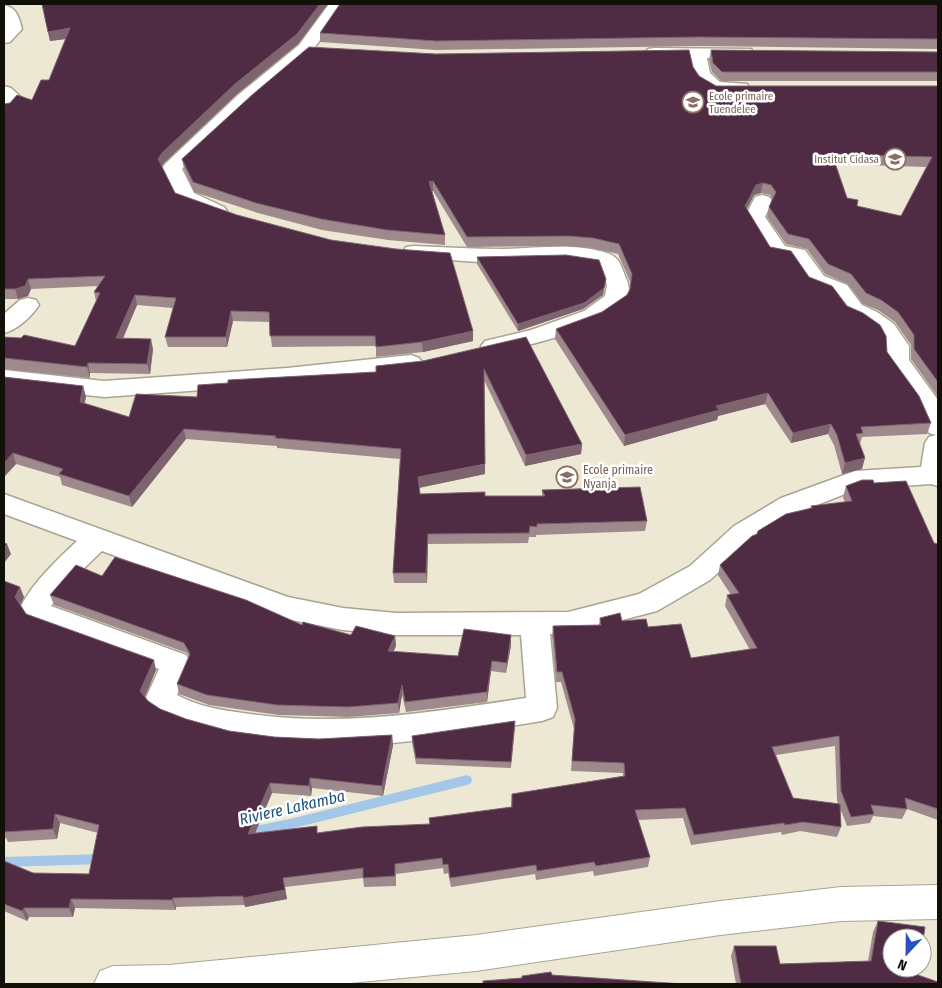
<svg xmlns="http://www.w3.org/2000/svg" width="942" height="988" font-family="'Fira Sans Condensed',sans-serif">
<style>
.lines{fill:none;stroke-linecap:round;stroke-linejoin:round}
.stream{fill:#a3c6e9;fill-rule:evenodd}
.street-casing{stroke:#a8a492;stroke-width:3}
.primary-casing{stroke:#a8a492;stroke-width:2}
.street{fill:#fff;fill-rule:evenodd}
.primary{fill:#fff;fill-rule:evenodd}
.wall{fill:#9e8a8c;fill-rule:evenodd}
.shaded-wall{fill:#7e646f}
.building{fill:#4f2c44;stroke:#7e646f;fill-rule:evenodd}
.labels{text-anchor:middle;stroke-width:5;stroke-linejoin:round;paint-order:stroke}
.far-education-label{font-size:11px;fill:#785e54;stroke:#fff;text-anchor:start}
.education-label{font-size:12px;fill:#785e54;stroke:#fff;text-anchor:start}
.near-water-label{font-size:16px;font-style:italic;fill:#1e527e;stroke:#fff}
</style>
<rect width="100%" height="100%" fill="#ece8d4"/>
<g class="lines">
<!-- stream -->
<g class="stream">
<path d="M467,775L471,777L472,780L471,783L467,785L290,829L246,838L242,836L241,833L242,830L246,828L290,819Z"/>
<path d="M103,854L107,855L109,859L107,863L103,864L4,867V857Z"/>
</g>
<!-- street casing -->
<g class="street-casing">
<g id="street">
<path d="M329,4H345L311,53L252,103L182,169L194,193L224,207L227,211L224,215C209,219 192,208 178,201L162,168L165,164L238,95L299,45Z"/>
<path d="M4,5C17,8 19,17 22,29L10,42L4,43Z"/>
<path d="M654,48L751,49L754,53L751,57L707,58L710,73L720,82L747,84L749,88L747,92L740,94L708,92L692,75L689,58L648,57L645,53L648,49Z"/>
<path d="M4,86L11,88L23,99L11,111L4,113Z"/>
<path d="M762,195L769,197L772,201L765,217L785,246L805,250L824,276L847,285L862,305L877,312L894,324L909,346V360L938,400V486L931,484L858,489L799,512L754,540L710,580L657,611L568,634H550L557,708L553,717L542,721C427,739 302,766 189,727C172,721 153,716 145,700L159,669L31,622L21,606C34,581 56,561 77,541L4,514V494L288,597L343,608L396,613L568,612L639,594L690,566L734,526L781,498L855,471L921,467L925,443L929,437L936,435L929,433L917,405L885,361V346L878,334L861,322L846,315L831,295L808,286L790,260L770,256L745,217L755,197ZM102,551L286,619L343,630L396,635H521L526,698C432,712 338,728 243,713C220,710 197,706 177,695L191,663L186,655L51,606L74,578Z"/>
<path d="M414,246C444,247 475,249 505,249C538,248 572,243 604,252C618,256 620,262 625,276C629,284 631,293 626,301C611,327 522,347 493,353L485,351L481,346L485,341L531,330L584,311L605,296L607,285L600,265L576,260L479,262L406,257L403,252L406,247Z"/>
<path d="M28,298L36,300L39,305C32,316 17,330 4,333V314L20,300Z"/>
<path d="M411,355L419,358L423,363L419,368L287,384L104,397L4,386V370L104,381L287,368Z"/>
</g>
</g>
<!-- primary casing -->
<g class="primary-casing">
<path id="primary" d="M938,885V919L841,921L720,935L476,971L340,984H94L100,971L113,966L169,965L476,935L720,901L841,887Z"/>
</g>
<!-- street -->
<use href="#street" class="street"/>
<!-- primary -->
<use href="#primary" class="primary"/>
</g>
<!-- wall -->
<g class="wall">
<path d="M42,4H328L298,44L237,94L164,163L162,166L175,193L473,331V341L423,352L376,357V346L272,347L269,322L233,321L227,347H168L165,337L173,308L137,305L123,339L153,349L150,374L90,373V378L4,369V337L75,346L96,301L94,292L98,286L31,289L28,296L18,299H4V104L32,100L49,80L66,39L50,41Z"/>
<path d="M938,4V49L697,46L436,50L320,42V33Z"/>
<path d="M711,50L938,52V81H721L712,72L709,60Z"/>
<path d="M436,54L693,67L699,76L716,86H938V397L911,359V345L895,322L878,310L863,304L848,284L825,274L807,249L786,244L767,217L769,207L772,199L770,195L761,193L754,195L747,209L770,247L847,306L887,352L931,423L927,434L862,437L860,444H859L862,469L842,474L834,445L828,434L791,443L765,404L718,416L717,420L624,446L555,339L556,329L602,312L627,295L630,289L631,284L618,254L592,248L567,246L467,247L433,191H432L445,235V245L388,240L322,230L258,213L194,192L184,169L182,159ZM835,164L926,167L901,216L857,206L847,198Z"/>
<path d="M477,257L605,285L603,295L583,309L518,331L477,264Z"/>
<path d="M526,337L582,444L581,454L525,466L484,380L485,474L419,488L420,494L485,496H542V490L647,521L645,531L536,535V537H529L528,543L428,544L427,583H394L393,573L400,459L277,448V446L186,439L132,507L62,485L60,477L16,464L4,477V377L83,386L86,397L84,403L129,417L197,397L228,383L376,372Z"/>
<path d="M874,483L934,543L938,544V820L907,809L902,819L873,816L870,823L847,826L840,808L841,827L837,837L800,831L782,835L781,832L691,845L683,818L638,820L650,857L648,867L594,876L593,871L536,880L535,874L451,887L448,873L444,874L443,868L396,874V886L364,887L363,878L285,887L287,899L245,907V905L176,907V910L75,908L73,917H29L27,921L4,911V861L33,873L89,874L98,833L60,823L57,839L8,842L6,838H4V581L24,597L21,605L26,614L156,670L145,697L148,701L160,709L186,719L229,731L274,737L319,739L392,735L393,745L383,796L312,788L311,796L272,793L255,833H318L429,824V818L511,807L512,794L623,776V773L571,771L574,729L561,682H556L552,636L553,626L599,625L600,618L622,621L648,627L691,658L750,650L725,606L727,595H731L718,575L720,565L757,534L758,531L811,508V506L845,502L843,497L846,486ZM835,746L837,800L838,804L793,798L776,755Z"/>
<path d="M102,576L302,625L351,635L395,636L396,646L393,652L458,656L511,645L506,673L491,671L487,702L406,712L402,695L399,713L349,717L279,715L209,705L179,694L177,684L189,657L187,653L54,605L50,595Z"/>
<path d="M515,727L511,768L416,764L412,743V736Z"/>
<path d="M878,921L918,975L938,984H736L731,956L734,946L780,964L868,961L873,932Z"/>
</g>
<!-- shaded-wall -->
<g class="shaded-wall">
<path d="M320,4H328L298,44L237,94L164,163L160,169L158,159L162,153Z"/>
<path d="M70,28L73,38L50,41L48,32Z"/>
<path d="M433,181V191L429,192V182Z"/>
<path d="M763,183L761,193L754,195L743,216L745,206L756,185Z"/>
<path d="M28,279L31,289L28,296L18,299L15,289Z"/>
<path d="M606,279L603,295L583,309L518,331V324Z"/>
<path d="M135,295L137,305L118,349L116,338Z"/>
<path d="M231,311L233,321L227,347L226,337Z"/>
<path d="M473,331V341L423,352L422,342Z"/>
<path d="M151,339L153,349L150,374L147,364Z"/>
<path d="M88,363L90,373V378L87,367Z"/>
<path d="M83,386L86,397L83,412L80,402Z"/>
<path d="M768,393L765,404L718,416L717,420L624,446L625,435L716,406Z"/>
<path d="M831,424L828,434L791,443L793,433Z"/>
<path d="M184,429L186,439L132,507L129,496Z"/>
<path d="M582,444L581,454L525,466L526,455Z"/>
<path d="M13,453L16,464L4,477V463Z"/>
<path d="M865,458L862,469L842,474L845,463Z"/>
<path d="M485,464V474L418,488V477Z"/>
<path d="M428,534V544L427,583L426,573Z"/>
<path d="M7,544L11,554L4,563V548Z"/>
<path d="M20,587L24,597L19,607L15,597Z"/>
<path d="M511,635V645L506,673L507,663Z"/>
<path d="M395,636L396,646L389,661L388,651Z"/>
<path d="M154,660L156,670L143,701L140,691Z"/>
<path d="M492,661L491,671L487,702V692Z"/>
<path d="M402,685V695L399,713L398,703Z"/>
<path d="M392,735L393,745L383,796L382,786Z"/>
<path d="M310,778L312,788L311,796L309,786Z"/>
<path d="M270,783L272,793L251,843L248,834Z"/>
<path d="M55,814L60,823L57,839L53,829Z"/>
<path d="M283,878L287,899L245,907L243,898Z"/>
<path d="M173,898L176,907V910L172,900Z"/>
<path d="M71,899L75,908L73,917L69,908Z"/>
<path d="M24,908L29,917L27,921L22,911Z"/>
</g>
<!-- building -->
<g class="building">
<path d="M42,4H320L297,34L235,84L162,153L158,159L175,193L237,215L331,240L396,249L450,253L473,331L422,342L376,347L375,336H270L269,312L231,311L226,337H165L176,298L135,295L116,338L151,339L147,364L88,363L87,367L4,358V337L21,338L24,335L75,346L100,293L94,292L105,276L28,279L25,286L15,289H4V104L10,103L17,95L32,100L41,80H49L70,28L48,32Z"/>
<path d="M340,4H938V39L698,37L436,41L320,33Z"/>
<path d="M309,47L436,54L689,50L693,67L699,76L716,86H938V382L914,349V335L898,312L881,300L866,293L851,274L828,264L809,239L788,234L769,207L776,192L771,185L763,183L756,185L745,206L770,247L791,251L809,277L832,286L847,306L863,313L880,325L886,336L887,352L919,396L931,423L861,427L863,433L856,434L865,458L845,463L837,435L831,424L793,433L768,393L716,406L719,410L625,435L556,329L602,312L627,295L630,289L632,274L619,244L593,238L568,236L467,237L433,181L429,182L445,235L387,230L321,219L256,203L193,182L182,159L252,95ZM832,154L932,157L901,216L857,206L858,200L847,198Z"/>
<path d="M711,50L938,52V72H722L713,63Z"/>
<path d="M566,255L599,260L606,279L604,288L584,303L518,324L477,257Z"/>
<path d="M526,337L582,444L526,455L484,369L485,464L418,477L420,494L485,492V496H545L542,490L640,487L647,521L537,524V527L530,526L529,533L428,534L426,573H393L401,449L275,438L276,436L184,429L129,496L59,474L63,469L13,453L4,463V377L83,386L80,402L129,417L136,394L197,397L198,385L228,383V380L376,372V366L423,361Z"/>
<path d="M862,480H873L874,483L906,481L934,543L938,544V809L905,798L907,809L871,805L874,814L851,817L841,791L839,736L772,747L793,798L840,804L841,827L803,822L785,825L784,823L694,835L685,808L635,810L650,857L596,866L594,862L537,871L536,865L450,878L448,864L443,865L442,858L395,864V876L363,878V868L283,878L285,890L243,898V896L173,898L172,900L71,899L69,908H24L22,911L4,904V861L33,873L89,874L99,825L55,814L53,829L4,832V581L20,587L15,597L26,614L154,660L140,691L148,701L160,709L186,719L229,731L274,737L319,739L392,735L382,786L310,778L309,786L270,783L248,834L317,826V833L362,827L430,824L429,818L512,807V794L625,776L624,763L572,761L575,719L562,672H557L553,626L601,625L600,618L620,613L622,621L646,619L648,627L681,624L691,658L757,648L727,595L739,593L720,565L752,536L757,534L758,531L786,514L812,508L811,506L852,501L846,486Z"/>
<path d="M4,543L7,544L4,548Z"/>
<path d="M115,557L246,600L302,625L303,622L351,635L356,626L395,636L388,651L458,656L464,629L511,635L507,663L492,661L487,692L405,702L402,685L398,703L348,707L277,705L207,695L177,684L190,654L184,643L50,595L76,565L102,576Z"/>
<path d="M515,721L511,762L416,758L412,736Z"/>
<path d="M878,921L925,927L922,948V938H892V968H919L918,975L938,982V984H741L734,946H776L780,964L871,961Z"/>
<path d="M551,972L552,975L683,984H483V981L522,978V976Z"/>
</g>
<!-- icons -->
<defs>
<g id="school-ring" transform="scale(1.125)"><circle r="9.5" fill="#fff" stroke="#8d6e63" stroke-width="1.5"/><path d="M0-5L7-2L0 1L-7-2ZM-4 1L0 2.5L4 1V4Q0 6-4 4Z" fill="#8d6e63"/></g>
</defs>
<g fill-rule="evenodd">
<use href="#school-ring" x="693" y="102"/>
<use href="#school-ring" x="895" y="159"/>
<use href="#school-ring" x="567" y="477"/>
</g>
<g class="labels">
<!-- far-education labels -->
<g class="far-education-label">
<text x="709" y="100">Ecole primaire<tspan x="709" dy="13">Tuendelee</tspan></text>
<text x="879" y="163" text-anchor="end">Institut Cidasa</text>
</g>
<!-- education labels -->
<g class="education-label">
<text x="583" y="474">Ecole primaire<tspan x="583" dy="14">Nyanja</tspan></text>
</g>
<!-- near-water labels -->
<g class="near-water-label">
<text transform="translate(292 807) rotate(-13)" y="6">Riviere Lakamba</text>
</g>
</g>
<!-- border -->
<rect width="942" height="988" fill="none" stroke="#111009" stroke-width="10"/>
<!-- north arrow -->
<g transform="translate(907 953) rotate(202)"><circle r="24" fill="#ffffff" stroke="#a09f9d"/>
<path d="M0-4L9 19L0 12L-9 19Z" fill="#2a51c0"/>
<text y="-8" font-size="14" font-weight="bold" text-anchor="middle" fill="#111009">N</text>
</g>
</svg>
